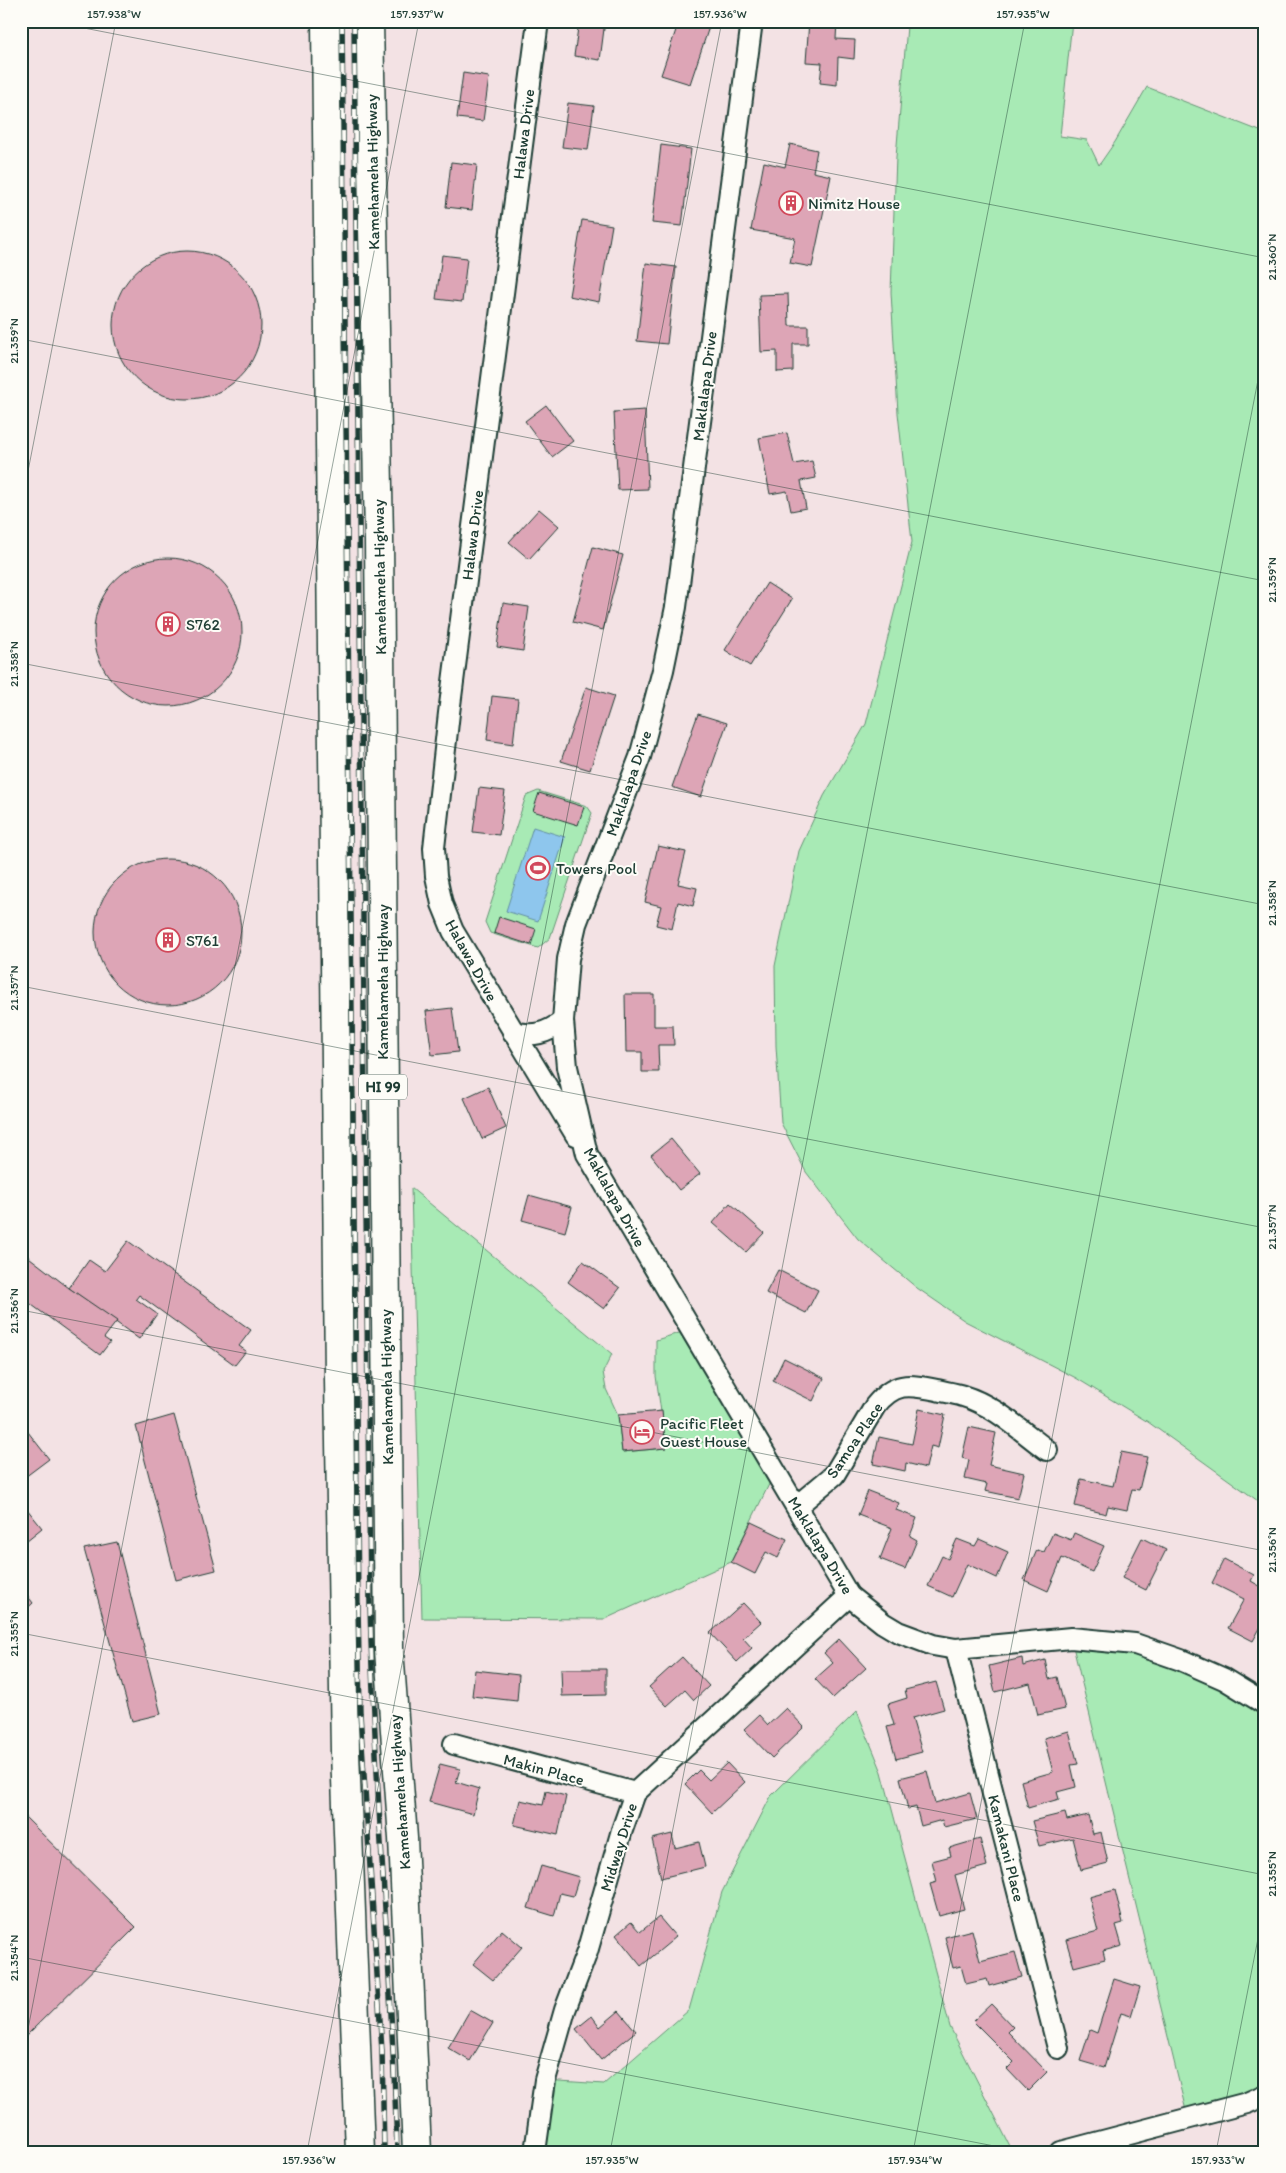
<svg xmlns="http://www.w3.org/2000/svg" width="1286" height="2173" font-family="Itim,sans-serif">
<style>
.green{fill:#a8eab5;stroke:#649474}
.water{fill:#8ec6ed;stroke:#628fa3}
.building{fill:#dda5b6;stroke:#1f3d34}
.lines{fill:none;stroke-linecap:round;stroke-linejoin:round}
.street-casing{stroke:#1f3d34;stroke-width:24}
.primary-casing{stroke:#1f3d34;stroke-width:31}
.street{stroke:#fdfcf7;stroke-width:20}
.primary{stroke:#fdfcf7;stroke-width:28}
.rail-casing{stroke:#1f3d34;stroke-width:5.5}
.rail{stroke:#fdfcf7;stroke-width:4;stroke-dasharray:11;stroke-linecap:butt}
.ticks{fill:none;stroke:#1f3d34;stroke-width:1;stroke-opacity:0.45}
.labels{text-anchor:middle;stroke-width:4;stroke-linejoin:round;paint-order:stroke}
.shield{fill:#fdfcf7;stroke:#62766e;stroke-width:1}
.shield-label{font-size:15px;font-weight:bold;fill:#1f3d34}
.street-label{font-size:16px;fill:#1f3d34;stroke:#fdfcf7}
.poi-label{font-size:16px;fill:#1f3d34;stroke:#fdfcf7;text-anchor:start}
.neatline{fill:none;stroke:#1f3d34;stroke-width:2}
.ticks-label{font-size:12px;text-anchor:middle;fill:#1f3d34}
</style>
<rect width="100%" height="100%" fill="#f3e2e4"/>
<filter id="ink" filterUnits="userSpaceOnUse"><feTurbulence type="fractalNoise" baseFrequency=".02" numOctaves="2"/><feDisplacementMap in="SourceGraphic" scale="10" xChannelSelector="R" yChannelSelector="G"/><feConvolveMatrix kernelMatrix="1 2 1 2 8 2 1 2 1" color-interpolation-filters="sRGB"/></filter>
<g filter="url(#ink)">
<!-- green -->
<g class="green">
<path d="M905,21H1072L1060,136L1087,140L1099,165L1115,142L1147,87L1265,133V1506L1148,1422L1076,1378L965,1321L917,1288L858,1239L806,1172L781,1123L776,1046L775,966L799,851L824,796L866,724L912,542L898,413L891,292L896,157L907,26Z"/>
<path d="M538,791L587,806L592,813L550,938L538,948L490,933L485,922L526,796Z"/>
<path d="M411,1188L612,1354L603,1372L606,1389L618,1415L622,1452L666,1448L656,1376V1340L692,1329L776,1470L731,1562L605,1619L422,1618Z"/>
<path d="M1071,1638H1103L1265,1704V2095L1188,2119Z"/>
<path d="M857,1711L882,1772L950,2027L1013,2152H535L545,2080L604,2084L689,2010L722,1892L771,1796Z"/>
</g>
<!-- water -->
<path class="water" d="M533,827L565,837L538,921L506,911Z"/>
<!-- building -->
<g class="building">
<path d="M579,21H605L600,60L574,56Z"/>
<path d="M679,21H711L690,84L661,75Z"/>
<path d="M809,21H837L836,39L855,40L854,59L838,57L837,85L820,83L822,63L806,62Z"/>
<path d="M463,73L489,77L483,121L457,118Z"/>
<path d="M568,103L594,106L588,150L562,147Z"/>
<path d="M790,144L817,150L813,172L831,176L812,267L790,263L795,238L751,230L764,162L785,167Z"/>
<path d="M661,145L691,149L682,226L652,223Z"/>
<path d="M451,162L477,165L472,210L446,207Z"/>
<path d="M582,220L612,225L599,302L569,296Z"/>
<circle cx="187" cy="325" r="74"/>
<path d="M442,255L467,258L462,302L436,299Z"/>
<path d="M646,263L676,267L667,344L637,341Z"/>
<path d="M788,294L789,326H808V344H793V371L777,372V351L761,352L759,295Z"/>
<path d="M546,405L573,441L552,457L525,421Z"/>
<path d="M645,410L648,489L618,490L614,412Z"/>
<path d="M787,433L794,464L812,461L816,478L801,481L806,508L791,511L787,491L770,494L759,438Z"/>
<path d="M539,509L559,526L529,559L509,542Z"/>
<path d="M593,547L623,555L603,630L573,622Z"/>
<circle cx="168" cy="632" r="74"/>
<path d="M767,583L792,599L750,666L725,650Z"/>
<path d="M503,603L529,607L523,651L497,647Z"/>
<path d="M586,687L614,696L590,770L561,761Z"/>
<path d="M492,696L518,699L513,744L487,740Z"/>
<path d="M698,714L727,723L701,797L672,787Z"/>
<path d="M479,788L505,791L499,835L473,832Z"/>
<path d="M539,793L584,807L578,825L533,811Z"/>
<path d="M658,846L686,852L678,884L697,888L693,906L678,902L672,929L656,925L661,906L645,902Z"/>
<circle cx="168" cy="932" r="73"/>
<path d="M499,917L536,929L531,945L494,933Z"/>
<path d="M625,994H654V1026H673L674,1045H658L659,1072H642V1052H626Z"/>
<path d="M452,1008L458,1052L432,1055L426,1011Z"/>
<path d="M488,1087L506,1128L482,1139L464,1098Z"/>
<path d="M671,1139L700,1174L679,1190L651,1155Z"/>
<path d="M529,1195L572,1207L565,1232L522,1220Z"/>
<path d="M730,1203L764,1233L746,1252L713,1223Z"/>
<path d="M128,1241L251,1330L239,1346L246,1351L235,1365L139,1295L136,1299L157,1314L139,1339L69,1288L89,1260L105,1271Z"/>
<path d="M21,1251L69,1288L117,1321L104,1338L110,1342L100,1355L21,1297Z"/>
<path d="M583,1261L620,1288L604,1309L568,1282Z"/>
<path d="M778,1270L818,1290L806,1313L766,1293Z"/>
<path d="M784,1358L824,1378L813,1401L773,1381Z"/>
<path d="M919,1409L945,1415L938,1448L931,1446L926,1468L906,1463L905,1471L873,1464L879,1437L912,1444Z"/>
<path d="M662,1411L666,1448L622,1452L618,1415Z"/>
<path d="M174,1415L216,1570L176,1580L136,1426Z"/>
<path d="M21,1423L49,1459L21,1480Z"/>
<path d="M969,1427L996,1433L989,1465L1024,1473L1018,1498L985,1491L987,1484L965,1479L969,1460L962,1458Z"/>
<path d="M1121,1452L1147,1457L1139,1490L1132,1489L1127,1510L1108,1506L1106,1514L1075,1506L1081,1479L1113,1486Z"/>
<path d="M868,1491L899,1503L896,1510L917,1518L910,1536L917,1540L905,1569L880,1559L892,1528L858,1515Z"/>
<path d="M27,1509L42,1528L21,1545V1514Z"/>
<path d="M751,1522L787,1539L778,1558L766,1552L755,1574L731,1562Z"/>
<path d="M1053,1533L1071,1540L1074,1533L1104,1546L1092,1572L1062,1558L1048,1591L1024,1580L1037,1550L1044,1552Z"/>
<path d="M1142,1538L1166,1550L1146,1590L1122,1578Z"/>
<path d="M957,1539L975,1546L979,1539L1008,1552L997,1578L967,1564L952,1597L928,1586L942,1556L948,1559Z"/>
<path d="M117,1542L161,1714L132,1721L84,1549Z"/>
<path d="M1224,1559L1254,1575L1251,1581L1265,1589V1602L1261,1609L1265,1611V1619L1253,1641L1228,1628L1244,1599L1212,1583Z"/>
<path d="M21,1587L33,1603L21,1614Z"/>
<path d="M743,1603L761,1622L743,1638L752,1648L737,1662L710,1633Z"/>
<path d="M839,1639L866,1668L833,1698L815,1679L833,1663L824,1653Z"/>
<path d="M682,1657L709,1686L694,1700L685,1690L667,1706L649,1687Z"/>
<path d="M1022,1658L1023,1666L1045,1660L1049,1679L1057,1677L1065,1709L1038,1715L1030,1683L995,1692L989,1666Z"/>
<path d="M561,1669H606V1695L562,1696Z"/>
<path d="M475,1670L519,1675L517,1701L472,1696Z"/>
<path d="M936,1682L944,1709L912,1718L922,1752L896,1759L887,1727L894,1725L888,1704L907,1698L905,1690Z"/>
<path d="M786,1708L804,1727L772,1758L744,1729L759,1715L768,1725Z"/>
<path d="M1069,1731L1078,1764L1071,1765L1076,1787L1057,1792L1059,1799L1028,1808L1021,1781L1053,1772L1044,1738Z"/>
<path d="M727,1763L745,1782L712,1813L685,1784L699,1770L709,1780Z"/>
<path d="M440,1764L460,1769L456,1782L479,1789L473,1814L429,1802Z"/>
<path d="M927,1771L935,1803L970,1793L977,1819L944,1827L942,1820L921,1826L916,1807L908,1809L900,1778Z"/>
<path d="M546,1791L566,1796L558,1835L514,1825L520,1800L543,1805Z"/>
<path d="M21,1813L136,1927L21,2041Z"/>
<path d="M1065,1813L1067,1820L1088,1815L1093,1834L1101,1832L1108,1863L1081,1870L1073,1838L1039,1846L1032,1821Z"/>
<path d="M672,1834L675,1848L699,1842L705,1867L661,1878L652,1839Z"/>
<path d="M980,1839L987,1866L955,1875L964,1909L939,1916L930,1884L937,1882L932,1861L951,1856L949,1848Z"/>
<path d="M541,1866L579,1877L573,1896L560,1893L554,1916L528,1908Z"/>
<path d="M1115,1890L1123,1923L1116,1925L1122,1946L1103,1951L1105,1959L1074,1967L1066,1940L1098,1931L1089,1897Z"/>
<path d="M659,1917L676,1937L641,1966L616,1935L631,1922L640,1932Z"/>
<path d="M502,1930L522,1947L493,1980L473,1964Z"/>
<path d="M972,1930L980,1961L1015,1952L1022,1977L989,1986L987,1979L966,1984L961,1966L953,1968L945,1937Z"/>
<path d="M1114,1979L1140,1987L1131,2016L1121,2013L1104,2068L1080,2061L1090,2030L1097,2033Z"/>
<path d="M991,2004L1013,2027L1008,2032L1047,2072L1028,2091L1007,2069L1014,2062L973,2021Z"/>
<path d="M470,2010L493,2023L470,2061L448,2048Z"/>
<path d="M619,2011L636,2031L601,2060L576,2029L592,2016L600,2027Z"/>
</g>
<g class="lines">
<!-- street casing -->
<g class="street-casing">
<g id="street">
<path d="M538,21L449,713L434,848L436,876L442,904L453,931L576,1135"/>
<path d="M752,21L676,607L663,670L640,757L576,924L568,959L563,1021L567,1067L587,1154L849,1596L883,1623L898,1632L933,1645L956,1649L1071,1638L1135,1644L1181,1660L1224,1679L1265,1704"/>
<path d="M513,1032C533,1037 546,1034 563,1021"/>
<path d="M797,1506L834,1475L875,1406C894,1382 908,1384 937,1390C945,1392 954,1393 963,1396C994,1405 1021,1431 1047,1450"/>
<path d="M956,1649L1058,2048"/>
<path d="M454,1744L635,1793"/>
<path d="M535,2152L545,2080L565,2010L587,1952L622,1830L635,1793L849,1596"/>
<path d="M1061,2152L1247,2103L1265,2095"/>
</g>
</g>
<!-- primary casing -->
<g class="primary-casing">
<g id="primary">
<path d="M326,21L339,1379L345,1752L360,2152"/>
<path d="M369,21L379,539L389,1650L403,1838L417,2152"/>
</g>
</g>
<!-- street -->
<use href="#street" class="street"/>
<!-- primary -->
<use href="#primary" class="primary"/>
<!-- rail casing -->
<g class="rail-casing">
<g id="rail">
<path d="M342,21L358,1607L360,1713L382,2051L384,2152"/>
<path d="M354,21L370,1604C374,1787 392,1969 397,2152"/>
</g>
</g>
<!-- rail -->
<use href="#rail" class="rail"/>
</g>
</g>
<!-- ticks -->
<path class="ticks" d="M48,21L1265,258M21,339L1265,581M21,507L116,21M21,663L1265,905M21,986L1265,1228M21,1310L1265,1551M21,1633L1265,1875M21,1957L1025,2152M21,2065L419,21M307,2152L722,21M610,2152L1025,21M913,2152L1265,344M1216,2152L1265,1903"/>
<!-- icons -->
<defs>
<g id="building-ring" transform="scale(1.25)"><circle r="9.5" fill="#fdfcf7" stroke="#d1495b" stroke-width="1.5"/><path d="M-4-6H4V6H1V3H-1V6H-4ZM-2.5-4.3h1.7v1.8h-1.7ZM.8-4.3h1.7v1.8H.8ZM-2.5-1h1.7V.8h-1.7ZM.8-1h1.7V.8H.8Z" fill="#d1495b"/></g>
<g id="stadium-ring" transform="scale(1.25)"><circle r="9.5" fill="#fdfcf7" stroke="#d1495b" stroke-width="1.5"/><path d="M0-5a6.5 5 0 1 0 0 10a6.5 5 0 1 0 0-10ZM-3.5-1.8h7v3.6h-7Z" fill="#d1495b"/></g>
<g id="hotel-ring" transform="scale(1.25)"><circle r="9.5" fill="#fdfcf7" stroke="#d1495b" stroke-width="1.5"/><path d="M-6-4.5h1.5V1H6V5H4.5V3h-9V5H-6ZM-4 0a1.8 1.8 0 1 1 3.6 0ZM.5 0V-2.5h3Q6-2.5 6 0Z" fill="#d1495b"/></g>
</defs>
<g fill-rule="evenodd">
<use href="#building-ring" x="791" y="203"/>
<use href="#building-ring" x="168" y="624"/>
<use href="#stadium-ring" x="538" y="868"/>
<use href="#building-ring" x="168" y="940"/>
<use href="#hotel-ring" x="642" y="1432"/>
</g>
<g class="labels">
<!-- shield labels -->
<rect class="shield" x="359" y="1074.5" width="48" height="25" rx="4"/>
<g class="shield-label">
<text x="383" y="1092">HI 99</text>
</g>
<!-- street labels -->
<g class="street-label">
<text transform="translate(523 134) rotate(-83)" y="6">Halawa Drive</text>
<text transform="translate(372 172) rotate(-91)" y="6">Kamehameha Highway</text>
<text transform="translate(704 386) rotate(-83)" y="6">Maklalapa Drive</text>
<text transform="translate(472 535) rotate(-83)" y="6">Halawa Drive</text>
<text transform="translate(379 577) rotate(-91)" y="6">Kamehameha Highway</text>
<text transform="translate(628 783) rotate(-71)" y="6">Maklalapa Drive</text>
<text transform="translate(472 960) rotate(61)" y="6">Halawa Drive</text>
<text transform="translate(382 982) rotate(-90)" y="6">Kamehameha Highway</text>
<text transform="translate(615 1197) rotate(61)" y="6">Maklalapa Drive</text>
<text transform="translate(386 1387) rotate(-91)" y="6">Kamehameha Highway</text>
<text transform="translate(854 1440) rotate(-56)" y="6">Samoa Place</text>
<text transform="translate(821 1545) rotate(59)" y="6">Maklalapa Drive</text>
<text transform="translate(544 1769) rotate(15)" y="6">Makin Place</text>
<text transform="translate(399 1792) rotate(-94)" y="6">Kamehameha Highway</text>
<text transform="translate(618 1847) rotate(-73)" y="6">Midway Drive</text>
<text transform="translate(1007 1848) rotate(76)" y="6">Kamakani Place</text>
</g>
<!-- poi labels -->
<g class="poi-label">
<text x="808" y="209">Nimitz House</text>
<text x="186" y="630">S762</text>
<text x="556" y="874">Towers Pool</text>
<text x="186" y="946">S761</text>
<text x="660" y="1429">Pacific Fleet<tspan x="660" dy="18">Guest House</tspan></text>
</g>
</g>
<!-- margin -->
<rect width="1286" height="2173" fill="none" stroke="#fdfcf7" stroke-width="55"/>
<rect x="28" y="28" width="1230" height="2118" class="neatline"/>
<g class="ticks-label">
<text x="114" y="18">157.938°W</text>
<text x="417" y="18">157.937°W</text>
<text x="720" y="18">157.936°W</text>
<text x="1023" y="18">157.935°W</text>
<text transform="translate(1272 257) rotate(-90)" y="4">21.360°N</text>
<text transform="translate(14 341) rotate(-90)" y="4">21.359°N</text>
<text transform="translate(1272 580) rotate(-90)" y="4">21.359°N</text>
<text transform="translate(14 664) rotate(-90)" y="4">21.358°N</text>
<text transform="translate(1272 903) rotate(-90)" y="4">21.358°N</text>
<text transform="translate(14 988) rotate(-90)" y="4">21.357°N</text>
<text transform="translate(1272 1227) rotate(-90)" y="4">21.357°N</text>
<text transform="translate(14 1311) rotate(-90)" y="4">21.356°N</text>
<text transform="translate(1272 1550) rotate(-90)" y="4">21.356°N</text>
<text transform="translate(14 1634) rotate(-90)" y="4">21.355°N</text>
<text transform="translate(1272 1874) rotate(-90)" y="4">21.355°N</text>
<text transform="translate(14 1958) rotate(-90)" y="4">21.354°N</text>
<text x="309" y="2164">157.936°W</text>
<text x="612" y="2164">157.935°W</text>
<text x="915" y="2164">157.934°W</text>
<text x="1218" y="2164">157.933°W</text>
</g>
</svg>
